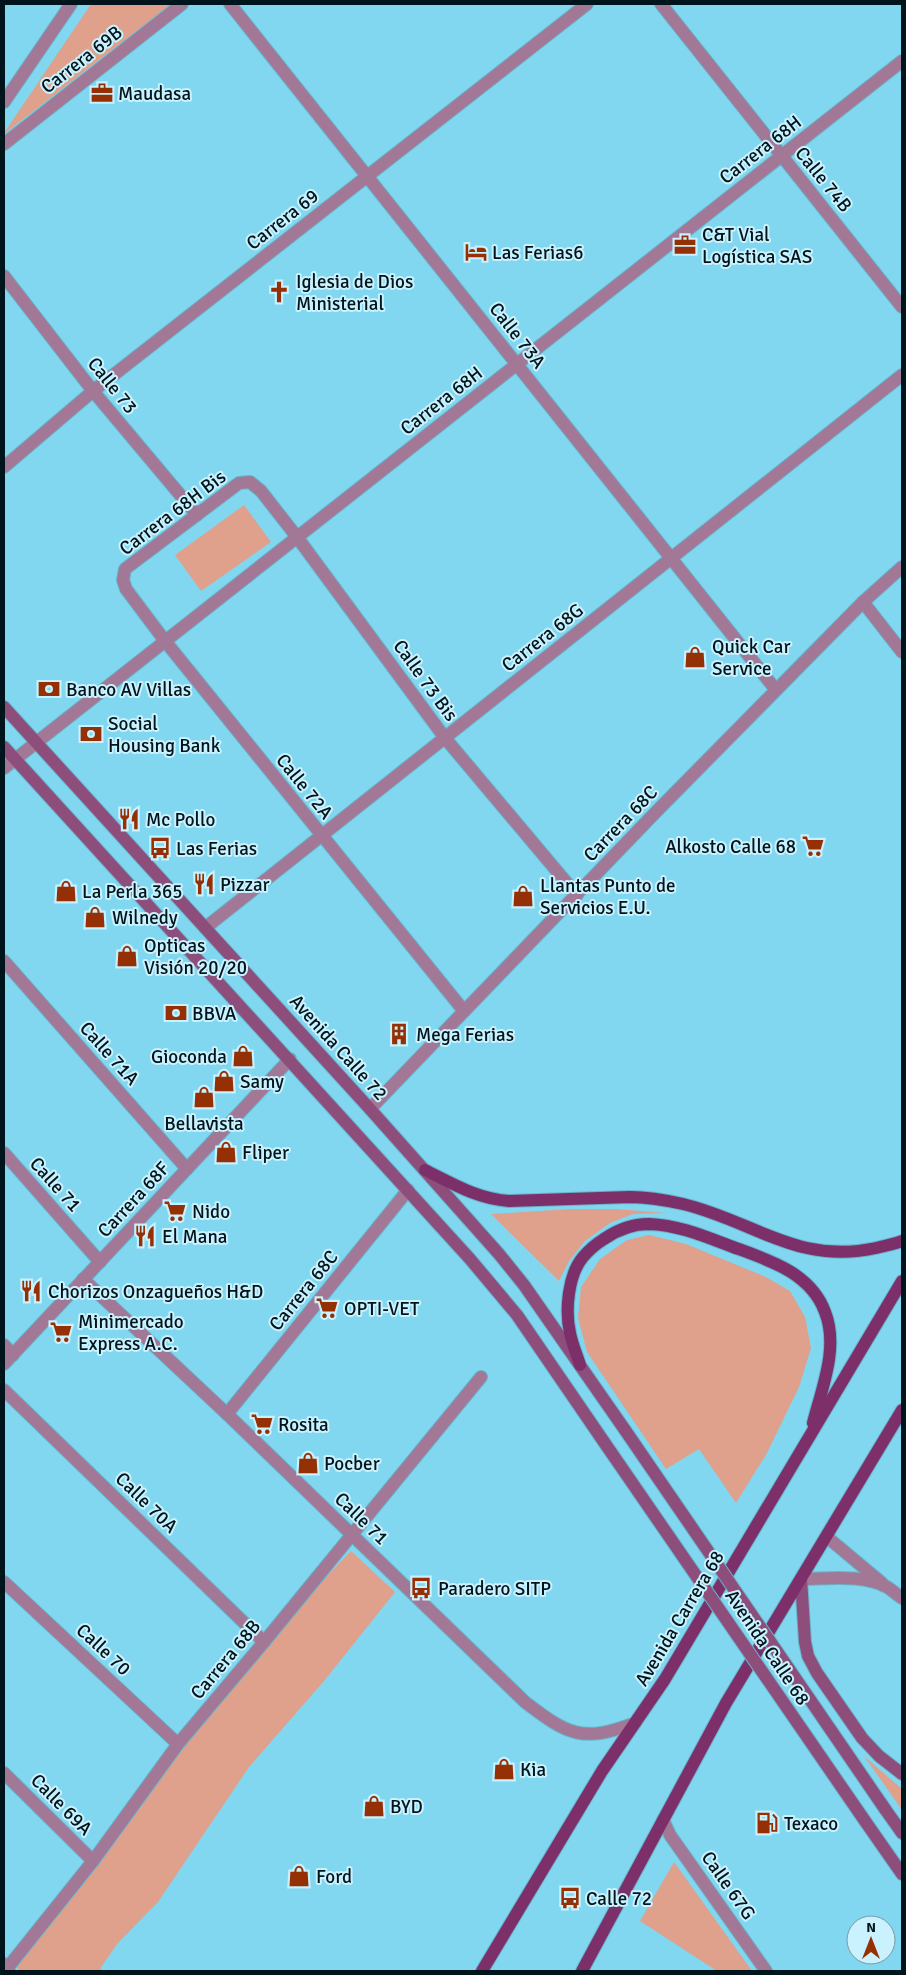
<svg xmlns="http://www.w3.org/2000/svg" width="906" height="1975" font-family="Signika,sans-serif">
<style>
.green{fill:#dfa08c}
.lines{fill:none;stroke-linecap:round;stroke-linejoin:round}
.minor-casing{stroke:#6ab4ca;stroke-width:14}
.tertiary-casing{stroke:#6ab4ca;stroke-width:14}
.secondary-casing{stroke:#6ab4ca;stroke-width:14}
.primary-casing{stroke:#6ab4ca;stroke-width:14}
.minor{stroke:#a37796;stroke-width:12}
.tertiary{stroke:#a37796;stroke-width:12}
.secondary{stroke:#8e4e7c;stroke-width:12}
.primary{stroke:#7d2f6a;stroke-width:12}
.secondary-bridge-casing{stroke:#6ab4ca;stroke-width:14;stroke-linecap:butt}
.secondary-bridge{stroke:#8e4e7c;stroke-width:12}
.labels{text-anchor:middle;stroke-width:4;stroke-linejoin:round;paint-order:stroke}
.street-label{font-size:19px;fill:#00141b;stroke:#c9f1fe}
.poi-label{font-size:19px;fill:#00141b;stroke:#c9f1fe;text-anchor:start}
</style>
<rect width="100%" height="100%" fill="#81d7f0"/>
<!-- green -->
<g class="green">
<path d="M91,4H171L4,134V133Z"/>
<path d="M244,505L271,542L201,591L175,555Z"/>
<path d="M569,1209H617L666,1213L633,1214L610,1223L585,1241L569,1261L559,1281L491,1214Z"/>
<path d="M649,1235L686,1244L766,1277L790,1291L805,1317L811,1348L799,1387L767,1453L736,1503L699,1449L666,1469L587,1352L578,1318L581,1287L600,1259L627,1240Z"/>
<path d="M351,1551L395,1592L324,1681L249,1767L158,1902L118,1943L101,1967L100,1971H19L16,1965L98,1866L182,1747L323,1580Z"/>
<path d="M864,1756L902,1789V1810Z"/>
<path d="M674,1862L752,1971H717L640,1921Z"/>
</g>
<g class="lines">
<!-- minor casing -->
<g class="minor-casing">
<g id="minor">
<path d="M661,4L902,307"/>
<path d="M4,144L182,4"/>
<path d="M4,276L93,391L197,515"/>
<path d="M4,467L93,391L587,4"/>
<path d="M863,602L902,652"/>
<path d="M205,928L902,375"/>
<path d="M4,961L187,1169"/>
<path d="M464,1011L165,641L126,589L123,580L125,569L239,483L250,482L261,491L297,537L445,738L577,895"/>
<path d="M4,1153L100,1262"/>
<path d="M4,1345L13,1355"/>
<path d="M4,1390L264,1642"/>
<path d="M227,1414L408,1190"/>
<path d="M827,1537L882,1583"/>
<path d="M801,1579C827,1579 863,1574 887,1587C892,1590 897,1595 902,1598"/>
<path d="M4,1582L178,1744"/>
<path d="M4,1773L93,1861"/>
<path d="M663,1820L670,1835L766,1971"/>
<path d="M5,1971L93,1861L178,1744L264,1642L481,1377"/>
</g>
</g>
<!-- tertiary casing -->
<g class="tertiary-casing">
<g id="tertiary">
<path d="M230,4L776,690"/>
<path d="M4,102L71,4"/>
<path d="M4,768L902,61"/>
<path d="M370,1109L652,816L863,602L902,567"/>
<path d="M83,1279L227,1414L525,1702C568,1735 582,1743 635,1723"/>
<path d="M4,1364L290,1059"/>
<path d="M4,1964L9,1971"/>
</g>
</g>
<!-- secondary casing -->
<g class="secondary-casing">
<g id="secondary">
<path d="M4,707L370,1109L499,1254L524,1285L625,1430"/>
<path d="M4,747L470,1259L517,1315L604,1442"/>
<path d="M801,1579L805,1642L808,1656L817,1673L862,1738L879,1756L902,1774"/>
<path d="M885,1809L902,1833"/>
<path d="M865,1821L902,1874"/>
</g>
</g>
<!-- primary casing -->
<g class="primary-casing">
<g id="primary">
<path d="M425,1170C453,1184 478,1199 509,1201L630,1197C648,1197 665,1200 683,1204C754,1221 797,1265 876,1248C885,1246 894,1244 902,1241"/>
<path d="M580,1365C577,1355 572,1344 570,1333C565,1310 568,1275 583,1257C589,1250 596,1244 604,1239C617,1230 633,1224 649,1224C679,1225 706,1237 733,1247C769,1260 811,1273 825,1312C839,1347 822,1388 813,1423"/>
<path d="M482,1971L602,1771L665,1679L902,1281"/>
<path d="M582,1971L726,1703L902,1410"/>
</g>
</g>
<!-- minor -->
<use href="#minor" class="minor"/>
<!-- tertiary -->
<use href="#tertiary" class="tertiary"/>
<!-- secondary -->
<use href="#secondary" class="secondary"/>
<!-- primary -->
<use href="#primary" class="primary"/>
<!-- secondary-bridge casing -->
<g class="secondary-bridge-casing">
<g id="secondary-bridge">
<path d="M625,1430L885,1809"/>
<path d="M604,1442L865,1821"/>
</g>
</g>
<!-- secondary-bridge -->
<use href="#secondary-bridge" class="secondary-bridge"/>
</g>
<!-- icons -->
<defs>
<g id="office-bare" transform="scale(1.725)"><path d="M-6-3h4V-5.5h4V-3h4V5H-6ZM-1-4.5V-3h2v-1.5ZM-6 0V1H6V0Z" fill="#953005" stroke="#c9f1fe" stroke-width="2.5" paint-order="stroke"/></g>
<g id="hotel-bare" transform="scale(1.725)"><path d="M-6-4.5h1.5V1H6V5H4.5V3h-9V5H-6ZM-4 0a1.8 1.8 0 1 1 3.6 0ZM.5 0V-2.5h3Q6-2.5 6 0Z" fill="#953005" stroke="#c9f1fe" stroke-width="2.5" paint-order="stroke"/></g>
<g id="church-bare" transform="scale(1.725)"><path d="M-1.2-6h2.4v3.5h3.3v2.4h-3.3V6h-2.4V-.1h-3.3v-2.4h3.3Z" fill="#953005" stroke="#c9f1fe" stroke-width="2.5" paint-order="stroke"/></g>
<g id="shop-bare" transform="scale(1.725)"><path d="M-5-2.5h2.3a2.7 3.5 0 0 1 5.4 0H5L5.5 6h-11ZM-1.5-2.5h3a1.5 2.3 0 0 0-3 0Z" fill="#953005" stroke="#c9f1fe" stroke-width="2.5" paint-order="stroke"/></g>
<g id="bank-bare" transform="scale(1.725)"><path d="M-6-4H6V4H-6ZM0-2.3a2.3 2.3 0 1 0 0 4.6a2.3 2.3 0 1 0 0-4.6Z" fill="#953005" stroke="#c9f1fe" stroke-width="2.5" paint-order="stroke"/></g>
<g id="restaurant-bare" transform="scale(1.725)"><path d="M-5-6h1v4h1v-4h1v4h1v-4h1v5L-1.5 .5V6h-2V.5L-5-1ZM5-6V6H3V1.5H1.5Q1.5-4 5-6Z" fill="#953005" stroke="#c9f1fe" stroke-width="2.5" paint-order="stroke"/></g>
<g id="supermarket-bare" transform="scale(1.725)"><path d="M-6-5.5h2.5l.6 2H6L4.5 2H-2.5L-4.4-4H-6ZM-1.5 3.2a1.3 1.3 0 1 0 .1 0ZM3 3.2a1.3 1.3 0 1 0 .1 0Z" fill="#953005" stroke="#c9f1fe" stroke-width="2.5" paint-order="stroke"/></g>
<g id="bus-bare" transform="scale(1.725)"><path d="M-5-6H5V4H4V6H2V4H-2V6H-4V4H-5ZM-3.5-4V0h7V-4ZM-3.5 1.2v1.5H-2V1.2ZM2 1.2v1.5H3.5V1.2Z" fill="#953005" stroke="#c9f1fe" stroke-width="2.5" paint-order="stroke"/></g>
<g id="building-bare" transform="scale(1.725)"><path d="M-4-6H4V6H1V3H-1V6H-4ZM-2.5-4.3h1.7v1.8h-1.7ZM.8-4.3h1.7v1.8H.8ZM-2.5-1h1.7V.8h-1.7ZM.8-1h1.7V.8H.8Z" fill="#953005" stroke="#c9f1fe" stroke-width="2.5" paint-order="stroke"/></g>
<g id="fuel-bare" transform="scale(1.725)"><path d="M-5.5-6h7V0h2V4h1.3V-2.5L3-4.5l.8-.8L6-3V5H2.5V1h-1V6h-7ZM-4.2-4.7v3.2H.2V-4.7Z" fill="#953005" stroke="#c9f1fe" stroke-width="2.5" paint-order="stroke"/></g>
</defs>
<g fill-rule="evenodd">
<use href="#office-bare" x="102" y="93"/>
<use href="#office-bare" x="685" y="245"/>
<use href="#hotel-bare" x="476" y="252"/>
<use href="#church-bare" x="279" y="292"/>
<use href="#shop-bare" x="695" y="657"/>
<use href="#bank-bare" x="49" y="689"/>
<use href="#bank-bare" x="91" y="734"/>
<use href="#restaurant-bare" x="129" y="819"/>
<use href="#supermarket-bare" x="813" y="846"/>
<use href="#bus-bare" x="160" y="848"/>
<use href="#restaurant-bare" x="204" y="884"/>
<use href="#shop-bare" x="66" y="891"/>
<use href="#shop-bare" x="523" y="896"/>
<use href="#shop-bare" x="95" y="917"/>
<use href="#shop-bare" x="127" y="956"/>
<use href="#bank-bare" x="176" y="1013"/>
<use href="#building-bare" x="399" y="1034"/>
<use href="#shop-bare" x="243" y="1056"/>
<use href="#shop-bare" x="224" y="1081"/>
<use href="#shop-bare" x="204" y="1097"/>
<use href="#shop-bare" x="226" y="1152"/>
<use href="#supermarket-bare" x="175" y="1211"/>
<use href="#restaurant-bare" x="145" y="1236"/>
<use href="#restaurant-bare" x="31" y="1291"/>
<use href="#supermarket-bare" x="327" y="1308"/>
<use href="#supermarket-bare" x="61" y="1332"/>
<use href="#supermarket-bare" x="262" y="1424"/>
<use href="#shop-bare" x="308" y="1463"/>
<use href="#bus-bare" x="421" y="1588"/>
<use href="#shop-bare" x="504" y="1769"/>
<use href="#shop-bare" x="374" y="1806"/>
<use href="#fuel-bare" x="767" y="1823"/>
<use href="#shop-bare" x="299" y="1876"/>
<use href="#bus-bare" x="570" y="1898"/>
</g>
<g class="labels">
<!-- street labels -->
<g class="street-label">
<text transform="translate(81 59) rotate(-38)" y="7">Carrera 69B</text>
<text transform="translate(760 149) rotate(-38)" y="7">Carrera 68H</text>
<text transform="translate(824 179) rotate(51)" y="7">Calle 74B</text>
<text transform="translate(282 219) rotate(-38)" y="7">Carrera 69</text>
<text transform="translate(518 335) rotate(52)" y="7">Calle 73A</text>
<text transform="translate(113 385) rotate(51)" y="7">Calle 73</text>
<text transform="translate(441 400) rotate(-38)" y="7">Carrera 68H</text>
<text transform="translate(172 512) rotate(-37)" y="7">Carrera 68H Bis</text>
<text transform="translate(542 637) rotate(-38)" y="7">Carrera 68G</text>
<text transform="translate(426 680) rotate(54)" y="7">Calle 73 Bis</text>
<text transform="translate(305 786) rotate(51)" y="7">Calle 72A</text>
<text transform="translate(620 823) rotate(-46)" y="7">Carrera 68C</text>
<text transform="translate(339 1047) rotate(48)" y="7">Avenida Calle 72</text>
<text transform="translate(110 1053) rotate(48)" y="7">Calle 71A</text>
<text transform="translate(56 1184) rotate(48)" y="7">Calle 71</text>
<text transform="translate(133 1199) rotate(-47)" y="7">Carrera 68F</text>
<text transform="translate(303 1290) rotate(-51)" y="7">Carrera 68C</text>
<text transform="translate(147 1502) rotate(44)" y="7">Calle 70A</text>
<text transform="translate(362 1518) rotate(44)" y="7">Calle 71</text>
<text transform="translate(679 1618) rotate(-59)" y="7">Avenida Carrera 68</text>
<text transform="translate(768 1647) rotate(56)" y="7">Avenida Calle 68</text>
<text transform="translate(104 1649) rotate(43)" y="7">Calle 70</text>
<text transform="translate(225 1659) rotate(-50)" y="7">Carrera 68B</text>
<text transform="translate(62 1804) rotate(45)" y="7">Calle 69A</text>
<text transform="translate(729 1885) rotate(55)" y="7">Calle 67G</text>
</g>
<!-- poi labels -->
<g class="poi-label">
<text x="118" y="100">Maudasa</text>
<text x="702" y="241">C&amp;T Vial<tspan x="702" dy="22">Logística SAS</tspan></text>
<text x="492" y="259">Las Ferias6</text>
<text x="296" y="288">Iglesia de Dios<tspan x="296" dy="22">Ministerial</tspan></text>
<text x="712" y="653">Quick Car<tspan x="712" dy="22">Service</tspan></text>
<text x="66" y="696">Banco AV Villas</text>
<text x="108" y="730">Social<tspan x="108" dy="22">Housing Bank</tspan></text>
<text x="146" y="826">Mc Pollo</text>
<text x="796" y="853" text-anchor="end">Alkosto Calle 68</text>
<text x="176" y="855">Las Ferias</text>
<text x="220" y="891">Pizzar</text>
<text x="540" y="892">Llantas Punto de<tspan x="540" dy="22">Servicios E.U.</tspan></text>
<text x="82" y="898">La Perla 365</text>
<text x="112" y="924">Wilnedy</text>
<text x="144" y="952">Opticas<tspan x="144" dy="22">Visión 20/20</tspan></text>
<text x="192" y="1020">BBVA</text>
<text x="416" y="1041">Mega Ferias</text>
<text x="227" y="1063" text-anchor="end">Gioconda</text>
<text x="240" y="1088">Samy</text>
<text x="204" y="1130" text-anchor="middle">Bellavista</text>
<text x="242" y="1159">Fliper</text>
<text x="192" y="1218">Nido</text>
<text x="162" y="1243">El Mana</text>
<text x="48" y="1298">Chorizos Onzagueños H&amp;D</text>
<text x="344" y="1315">OPTI-VET</text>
<text x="78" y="1328">Minimercado<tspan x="78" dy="22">Express A.C.</tspan></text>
<text x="278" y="1431">Rosita</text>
<text x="324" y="1470">Pocber</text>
<text x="438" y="1595">Paradero SITP</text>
<text x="520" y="1776">Kia</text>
<text x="390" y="1813">BYD</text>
<text x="784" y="1830">Texaco</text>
<text x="316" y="1883">Ford</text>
<text x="586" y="1905">Calle 72</text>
</g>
</g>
<!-- border -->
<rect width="906" height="1975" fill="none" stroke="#00141b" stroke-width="10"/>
<!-- north arrow -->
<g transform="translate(871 1940)"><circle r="24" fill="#c9f1fe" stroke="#7999a3"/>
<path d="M0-4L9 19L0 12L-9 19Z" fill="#953005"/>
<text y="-8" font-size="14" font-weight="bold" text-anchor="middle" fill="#00141b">N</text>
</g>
</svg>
